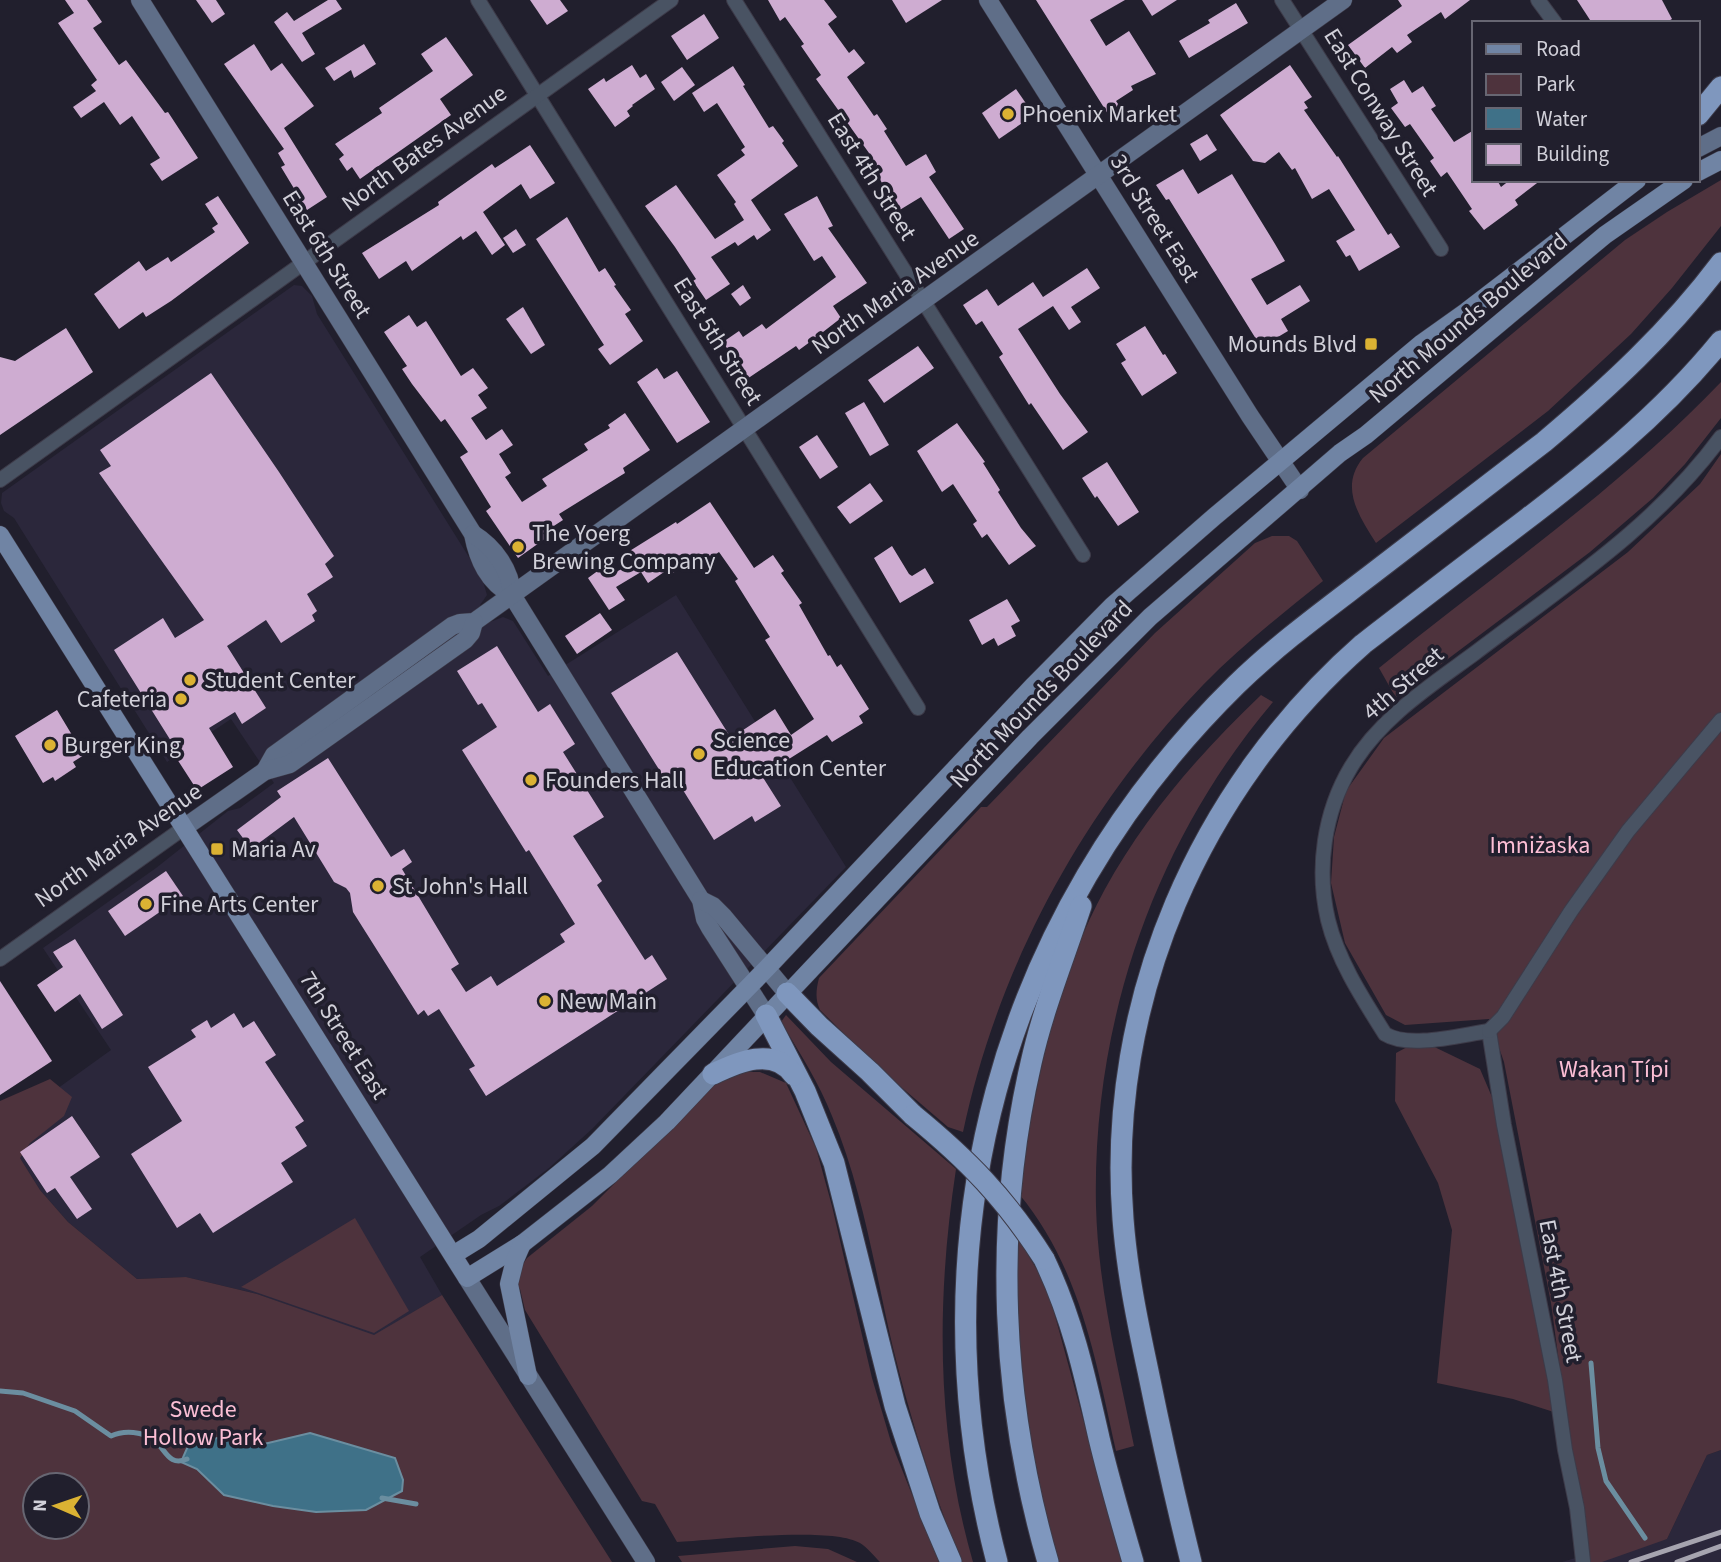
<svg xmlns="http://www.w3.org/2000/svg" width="1721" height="1562" font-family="'Source Sans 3',sans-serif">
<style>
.built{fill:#2b273b}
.green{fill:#4e333d;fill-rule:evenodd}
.water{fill:#3f7188;stroke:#6b8ea0;stroke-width:2}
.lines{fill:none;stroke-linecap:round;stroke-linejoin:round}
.stream{stroke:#6b8ea0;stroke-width:5}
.building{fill:#ceacd1}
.street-casing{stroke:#3d3b49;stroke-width:16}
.secondary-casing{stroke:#3d3b49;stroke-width:19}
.primary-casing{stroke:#3d3b49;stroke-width:19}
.highway-casing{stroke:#3d3b49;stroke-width:23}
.street{stroke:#495363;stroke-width:14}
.secondary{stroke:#5f6e88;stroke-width:18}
.primary{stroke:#7084a4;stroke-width:18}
.highway{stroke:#7f97be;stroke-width:21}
.rail{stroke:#a6a4af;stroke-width:5}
.highway-bridge-casing{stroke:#3d3b49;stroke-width:23;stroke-linecap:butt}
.highway-bridge{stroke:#7f97be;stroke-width:21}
.poi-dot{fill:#dbb233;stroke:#211f2d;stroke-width:2.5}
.labels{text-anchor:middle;stroke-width:7;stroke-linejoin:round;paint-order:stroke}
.street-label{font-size:24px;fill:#d1d0d9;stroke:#211f2d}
.poi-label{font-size:24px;fill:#d1d0d9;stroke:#211f2d;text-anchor:start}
.park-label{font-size:24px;fill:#fbbed4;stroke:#211f2d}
</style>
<rect width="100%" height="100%" fill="#211f2d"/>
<!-- built -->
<g class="built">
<path d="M294,285L302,286L312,296L317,314L482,578L487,595L480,605L490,622L503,617L513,621L548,676L676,595L846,867L592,1129L549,1168L499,1206L481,1215L420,1257L442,1295L374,1336L257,1294L186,1277L137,1279L68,1222L40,1190L20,1158L4,1127L111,1050L43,948L156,868L228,811L240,808L274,783L231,719L167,762L14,518L4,511L1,503L2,493Z"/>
<path d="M1721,1450V1562H1562L1599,1551L1667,1539L1707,1455Z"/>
</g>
<!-- green -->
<g class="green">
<path d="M1721,180V226L1672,288L1631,334L1548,411L1376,543C1359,516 1339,487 1363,458L1625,240L1667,212Z"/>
<path d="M1721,382V418L1685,464L1653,498L1590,552L1396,698L1379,668C1494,574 1618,490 1721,382Z"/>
<path d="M1721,454V1450L1707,1455L1667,1539L1602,1562H1586L1551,1303L1504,1062L1489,1019L1405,1025L1386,1015L1345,943L1331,883L1334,837L1346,791L1384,738L1628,552L1700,484Z"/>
<path d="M1272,536H1289L1297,541L1323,581C1282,614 1240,647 1203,685C1084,809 999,963 963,1132L948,1127L880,1069L820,1010C815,999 816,990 819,978L981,807H987L1155,633L1255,543Z"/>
<path d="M1261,695L1273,702C1155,841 1092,1022 1096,1206C1098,1287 1118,1367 1134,1446L1116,1451C1096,1361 1080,1267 1019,1194C1034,1090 1054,982 1105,889C1145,816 1201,752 1261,695Z"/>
<path d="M786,1015L831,1062L956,1169C936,1300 936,1434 973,1562H961C934,1493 911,1421 893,1348C875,1271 863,1190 832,1116C819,1083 800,1053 781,1022Z"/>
<path d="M1420,1040L1480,1069L1504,1125L1560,1414L1513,1399L1437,1383L1452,1230L1438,1183L1395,1101L1396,1053Z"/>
<path d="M741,1072H760L786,1083L816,1148L832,1206L872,1378L891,1442L939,1562H880C874,1556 868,1548 860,1543C831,1526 715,1540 677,1542L655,1504L642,1501L525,1310L520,1289L515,1286L520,1269L527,1258L592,1206L711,1087L724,1077Z"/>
<path d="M50,1079L72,1097L64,1116L30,1143L20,1158L40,1190L68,1222L137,1279L186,1277L257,1294L374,1335L442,1295L612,1562H0V1101ZM35,1485H77V1527H35Z"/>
<path d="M355,1218L409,1311L374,1333L241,1287Z"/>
<path d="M1018,1238L1040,1275L1051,1301L1122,1562H1058C1031,1457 1010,1348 1018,1238Z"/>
<path d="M795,1546L828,1549L857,1562H682L678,1556Z"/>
</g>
<!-- water -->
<path class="water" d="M310,1433L395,1458L403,1480L402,1491L366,1510L316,1512L273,1506L224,1495L197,1469L181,1462L188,1446L217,1438L264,1444Z"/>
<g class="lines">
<!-- stream -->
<g class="stream">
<path d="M1591,1363L1598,1448L1606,1481L1645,1538"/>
<path d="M0,1391L23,1393L75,1411L111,1436C124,1430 143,1431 155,1441C166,1450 169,1467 187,1459"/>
<path d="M382,1498L416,1504"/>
</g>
</g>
<!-- building -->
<g class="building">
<path d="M65,0H87L102,22L93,28L119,65L126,60L165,113L168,112L198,158L162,181L150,164L160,158L132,116L120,125L104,102L81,118L73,107L96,91L91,85L97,80L58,23L74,13Z"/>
<path d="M196,0H216L225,14L212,23Z"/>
<path d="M328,0H336L342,9L302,33L315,54L302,62L274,22L287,12L294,21Z"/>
<path d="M530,0H560L568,11L547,25Z"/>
<path d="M768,0H824L837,17L828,24L849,53L854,49L865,63L847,77L874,116L877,114L887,129L884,131L906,166L926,154L936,172L929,177L964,229L949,239L921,197L898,211L866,155L869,153L816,79L821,75L801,46L804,44L785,17L780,21Z"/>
<path d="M892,0H942L906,23Z"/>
<path d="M1036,0H1125L1090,20L1106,46L1129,31L1156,74L1131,86L1133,90L1116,101L1120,107L1108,114Z"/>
<path d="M1142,0H1177L1152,16Z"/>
<path d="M1398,0H1470L1445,19L1441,12L1407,35L1412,42L1397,53L1392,47L1365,68L1348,45L1402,6Z"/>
<path d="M1577,0H1662L1672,19L1665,23H1592Z"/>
<path d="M1236,3L1248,23L1189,58L1179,41L1210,23L1208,20Z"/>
<path d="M704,14L719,38L687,60L671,36Z"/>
<path d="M446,37L473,75L440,99L451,115L360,179L352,167L347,171L339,159L344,155L335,144L382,113L379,108L433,71L421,54Z"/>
<path d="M254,44L271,71L282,63L314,106L284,128L327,197L307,210L281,167L285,165L278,153L284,149L224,64Z"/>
<path d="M364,44L376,64L354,78L351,70L334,81L325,68Z"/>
<path d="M632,65L640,78L646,74L655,89L632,105L633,106L627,111L630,116L615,127L588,89L604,78L606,82Z"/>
<path d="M1290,65L1312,97L1304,102L1308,108L1304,110L1337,157L1338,156L1388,235L1391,233L1400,247L1359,271L1350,255L1346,257L1336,241L1355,230L1329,189L1312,199L1295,168L1292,170L1279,152L1265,163L1253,161L1220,115Z"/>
<path d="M733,66L745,85L743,86L769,128L773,126L784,141L782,143L798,166L751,200L771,230L757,240L754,235L738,246L735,242L711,257L730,284L706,300L693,281L696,279L675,247L645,206L676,185L715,239L744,220L734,204L736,202L717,175L745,155L741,150L745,147L717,103L704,112L692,93Z"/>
<path d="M682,67L695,85L674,101L661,82Z"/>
<path d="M1404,80L1412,93L1423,86L1436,106L1431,109L1454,142L1474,130V180H1497L1501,187L1510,180H1541L1515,200L1518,205L1484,230L1469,211L1472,209L1447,172L1441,177L1430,161L1434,158L1410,124L1405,127L1391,108L1398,103L1390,89Z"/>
<path d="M1016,89L1034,115L999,139L982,113Z"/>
<path d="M1207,134L1217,150L1200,161L1190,144Z"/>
<path d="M530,145L555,183L530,199L521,184L483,212L505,245L492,255L476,231L463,240L461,236L412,271L406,261L379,279L362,253L439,205L438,202L492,164L495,168Z"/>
<path d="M1183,169L1198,194L1232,174L1275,244L1285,261L1251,279L1267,305L1300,285L1310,301L1281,319L1288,331L1261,347L1169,199L1166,200L1156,185Z"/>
<path d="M218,196L249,243L171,301L146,317L143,312L119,329L94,294L139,261L146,271L168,257L171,262L215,232L212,228L218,224L205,204Z"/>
<path d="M817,196L833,226L828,228L867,283L833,306L841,318L814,339L799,350L796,346L747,379L723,342L739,331L743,337L762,324L766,329L836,277L822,256L814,261L784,214Z"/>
<path d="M567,217L599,272L605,268L616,285L614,286L631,310L625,314L643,341L610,365L598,349L604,345L536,239Z"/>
<path d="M516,229L526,245L513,253L503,238Z"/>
<path d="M1087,268L1100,288L1071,307L1081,322L1069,330L1053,306L1018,329L1060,394L1088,432L1063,450L1031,403L1029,405L999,357L1003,354L982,321L976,325L963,305L987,289L998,306L1033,282L1043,297Z"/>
<path d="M743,285L751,298L740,306L731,294Z"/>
<path d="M523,307L545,345L531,354L506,319Z"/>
<path d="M409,315L417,327L426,321L461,376L473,368L488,388L478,395L487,408L471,418L486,440L502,429L513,445L499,454L511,473L505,477L522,502L547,486L542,479L588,450L584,444L610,428L608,425L625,413L650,450L623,468L625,473L559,514L563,520L543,533L546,538L518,558L486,511L491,507L460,457L468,452L445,419L441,422L412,384L402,369L407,366L384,332Z"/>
<path d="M1145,326L1163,355L1165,354L1177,373L1142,396L1121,363L1126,360L1116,344Z"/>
<path d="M66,328L93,372L0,435V357L15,361Z"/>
<path d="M918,346L934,368L884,403L868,380Z"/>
<path d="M657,368L664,379L677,371L710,422L677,443L637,382Z"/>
<path d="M211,373L279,472L334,556L325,564L333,577L307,594L317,611L312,615L315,621L281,643L266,620L227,646L266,708L242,724L235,712L209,728L233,767L197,790L177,759L181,757L114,650L163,618L175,638L204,620L99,473L111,466L100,450Z"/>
<path d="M864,402L889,445L870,456L845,413Z"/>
<path d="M957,423L985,462L983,463L1000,490L998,492L1021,528L1036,546L1009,565L987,534L982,538L973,524L977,521L953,484L942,492L917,451Z"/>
<path d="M817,435L838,467L820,479L799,447Z"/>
<path d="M1107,462L1139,512L1118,526L1097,496L1095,498L1082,478Z"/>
<path d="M870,483L883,501L850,524L837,507Z"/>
<path d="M710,502L754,568L773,555L784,571L781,573L802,603L799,605L828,656L830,655L837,667L841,664L869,709L859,716L863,723L832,742L827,735L762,776L781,806L755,822L752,816L714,840L678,782L670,787L611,693L677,652L731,738L775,709L791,735L814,719L765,640L770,637L735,581L738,579L719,552L706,561L701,554L670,575L667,570L648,583L641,572L616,587L625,600L609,610L588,578L603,567L609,576L634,562L628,552L676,522L677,524Z"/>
<path d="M892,546L909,574L912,576L925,568L934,583L900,603L874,558Z"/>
<path d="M1007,599L1020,621L1011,626L1016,636L998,646L994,638L982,645L969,620Z"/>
<path d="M600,613L612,630L577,654L565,636Z"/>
<path d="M497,646L538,712L550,704L575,744L563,752L604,817L573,836L602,881L597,885L645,960L652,955L667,979L486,1096L469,1069L475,1066L439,1009L428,1016L424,1010L418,1015L353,912L350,893L346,888L334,882L294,817L251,849L237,830L281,797L277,791L328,758L391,857L404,849L412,862L402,869L459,964L451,969L466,992L491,976L497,986L565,942L560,934L575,924L529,850L526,852L462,750L497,727L482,703L478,705L457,671Z"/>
<path d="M57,710L84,755L73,762L76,767L55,781L53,777L43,783L15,736Z"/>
<path d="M166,871L183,896L125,936L108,911Z"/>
<path d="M75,939L123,1015L102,1029L80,994L55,1012L37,985L63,967L53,952Z"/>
<path d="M0,981L52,1061L0,1095Z"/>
<path d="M234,1013L243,1028L254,1021L276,1055L265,1062L304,1121L295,1127L307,1146L281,1163L293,1182L213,1233L200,1213L177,1228L131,1154L182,1121L148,1067L196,1037L191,1030L207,1020L211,1028Z"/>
<path d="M72,1116L100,1157L70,1177L92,1209L77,1219L55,1188L47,1193L20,1152Z"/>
</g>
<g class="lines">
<!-- street casing -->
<g class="street-casing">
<g id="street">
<path d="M478,0L918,708"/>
<path d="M734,0L1083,555"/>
<path d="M1282,0L1441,249"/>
<path d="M1538,0L1555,23"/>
<path d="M0,480L671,0"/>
<path d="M0,959L185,827"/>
<path d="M1489,1031C1460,1035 1409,1049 1385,1034C1363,999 1338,961 1328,920C1316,869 1324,812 1351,767C1380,718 1430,686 1475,653C1562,587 1656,526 1721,437"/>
<path d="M1489,1031L1504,1125L1555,1380L1565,1450L1577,1508L1583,1561"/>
<path d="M1489,1031L1503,1017L1571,911L1628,831L1721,720"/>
</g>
</g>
<!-- secondary casing -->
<g class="secondary-casing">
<g id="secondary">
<path d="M140,0L473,534C478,560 488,582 512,595"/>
<path d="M988,0L1250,416L1300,490"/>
<path d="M1698,148L1721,136"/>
<path d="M473,534C494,547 511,570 512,595L701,900L705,919L710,928L766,1015"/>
<path d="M265,771L274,755L452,626L460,623L474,622L1343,0"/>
<path d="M185,827L265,771L290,764L465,640L471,633L474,622"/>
<path d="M701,900L713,906L723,916L787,993"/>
<path d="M467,1278L646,1562"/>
</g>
</g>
<!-- primary casing -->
<g class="primary-casing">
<g id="primary">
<path d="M1698,172L1721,160"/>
<path d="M0,535L467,1278L522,1244L610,1175L667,1122L1030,737L1150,617L1340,453L1366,435L1605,235L1684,180"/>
<path d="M522,1244L515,1260L509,1284L528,1376"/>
<path d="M453,1255L479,1239L593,1146L767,968L1034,685L1112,606L1214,517L1422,343L1467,311L1637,180"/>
</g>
</g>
<!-- highway casing -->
<g class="highway-casing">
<g id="highway">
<path d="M1698,115L1721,87"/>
<path d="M787,993L819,1026L870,1072L913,1115"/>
<path d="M766,1015L805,1091L834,1163L895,1406L930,1513L951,1562"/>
<path d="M713,1074C738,1062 774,1046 794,1075"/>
<path d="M1044,1259C1072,1317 1085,1376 1099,1438C1109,1480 1121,1521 1133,1562"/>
<path d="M997,1562C913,1242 999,918 1236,685C1278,644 1325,610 1372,574C1429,530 1486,486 1544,442C1608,388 1670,331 1721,263"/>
<path d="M1048,1562C1001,1400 993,1228 1031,1063C1043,1009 1064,958 1081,906"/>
<path d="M1191,1562C1175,1498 1161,1435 1148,1371C1137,1320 1127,1271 1123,1219C1106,1001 1200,787 1363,644C1411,607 1459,570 1507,534C1584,476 1660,416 1721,341"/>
</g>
</g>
<!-- street -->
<use href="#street" class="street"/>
<!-- secondary -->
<use href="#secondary" class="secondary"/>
<!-- primary -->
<use href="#primary" class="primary"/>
<!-- highway -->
<use href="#highway" class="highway"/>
<!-- rail -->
<g class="rail">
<path d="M1631,1562L1721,1532"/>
<path d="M1677,1562L1721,1546"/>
</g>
<!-- highway-bridge casing -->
<g class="highway-bridge-casing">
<path id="highway-bridge" d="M913,1115C968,1160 1006,1199 1044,1259"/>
</g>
<!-- highway-bridge -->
<use href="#highway-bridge" class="highway-bridge"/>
</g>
<!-- markers -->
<g class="poi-dot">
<circle cx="1008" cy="114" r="7"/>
<rect x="1364" y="337" width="14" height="14" rx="3.5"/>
<circle cx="518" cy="547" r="7"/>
<circle cx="190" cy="680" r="7"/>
<circle cx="181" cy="699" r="7"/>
<circle cx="50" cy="745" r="7"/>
<circle cx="699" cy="754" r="7"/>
<circle cx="531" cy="780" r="7"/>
<rect x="210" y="842" width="14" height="14" rx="3.5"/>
<circle cx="378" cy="886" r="7"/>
<circle cx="146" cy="904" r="7"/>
<circle cx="545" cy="1001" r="7"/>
</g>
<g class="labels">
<!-- street labels -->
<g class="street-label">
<text transform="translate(1381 112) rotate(58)" y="8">East Conway Street</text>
<text transform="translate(424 148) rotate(-36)" y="8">North Bates Avenue</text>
<text transform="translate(872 176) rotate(58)" y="8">East 4th Street</text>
<text transform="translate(1155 218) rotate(58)" y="8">3rd Street East</text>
<text transform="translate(327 254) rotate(58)" y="8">East 6th Street</text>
<text transform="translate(895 292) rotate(-35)" y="8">North Maria Avenue</text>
<text transform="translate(1468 318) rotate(-40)" y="8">North Mounds Boulevard</text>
<text transform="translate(718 341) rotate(58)" y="8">East 5th Street</text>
<text transform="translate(1403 683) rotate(-41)" y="8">4th Street</text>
<text transform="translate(1041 694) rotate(-46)" y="8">North Mounds Boulevard</text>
<text transform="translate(118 845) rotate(-35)" y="8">North Maria Avenue</text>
<text transform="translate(344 1035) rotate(58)" y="8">7th Street East</text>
<text transform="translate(1561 1291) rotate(79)" y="8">East 4th Street</text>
</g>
<!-- poi labels -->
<g class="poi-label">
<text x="1022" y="122">Phoenix Market</text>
<text x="1357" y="352" text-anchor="end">Mounds Blvd</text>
<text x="532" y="541">The Yoerg<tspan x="532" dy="28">Brewing Company</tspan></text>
<text x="204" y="688">Student Center</text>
<text x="167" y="707" text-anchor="end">Cafeteria</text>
<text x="713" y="748">Science<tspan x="713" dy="28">Education Center</tspan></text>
<text x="64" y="753">Burger King</text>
<text x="545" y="788">Founders Hall</text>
<text x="231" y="857">Maria Av</text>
<text x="392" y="894">St John's Hall</text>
<text x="160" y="912">Fine Arts Center</text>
<text x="559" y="1009">New Main</text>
</g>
<!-- park labels -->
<g class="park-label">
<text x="1540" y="853">Imniżaska</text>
<text x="1614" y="1077">Waḳaƞ Ṭípi</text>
<text x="203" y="1417">Swede<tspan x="203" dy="28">Hollow Park</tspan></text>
</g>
</g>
<!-- legend -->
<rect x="1472" y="21" width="228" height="161" fill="#211f2d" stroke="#676672" stroke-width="2"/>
<rect x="1486" y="44" width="35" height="10" fill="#7084a4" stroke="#676672" stroke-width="2"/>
<text x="1536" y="56" font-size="21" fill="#d1d0d9">Road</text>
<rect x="1486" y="74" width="35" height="21" fill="#4e333d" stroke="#676672" stroke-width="2"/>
<text x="1536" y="91" font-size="21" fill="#d1d0d9">Park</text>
<rect x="1486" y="108" width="35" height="21" fill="#3f7188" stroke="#676672" stroke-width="2"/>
<text x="1536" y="126" font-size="21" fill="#d1d0d9">Water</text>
<rect x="1486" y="144" width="35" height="21" fill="#ceacd1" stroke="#676672" stroke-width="2"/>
<text x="1536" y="161" font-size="21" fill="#d1d0d9">Building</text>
<!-- north arrow -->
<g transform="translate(56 1506) rotate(272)"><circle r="33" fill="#211f2d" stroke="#676672" stroke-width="2"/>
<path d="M0-5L12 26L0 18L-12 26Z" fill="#dbb233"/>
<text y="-10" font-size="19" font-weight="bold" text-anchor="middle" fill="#d1d0d9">N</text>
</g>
</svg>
